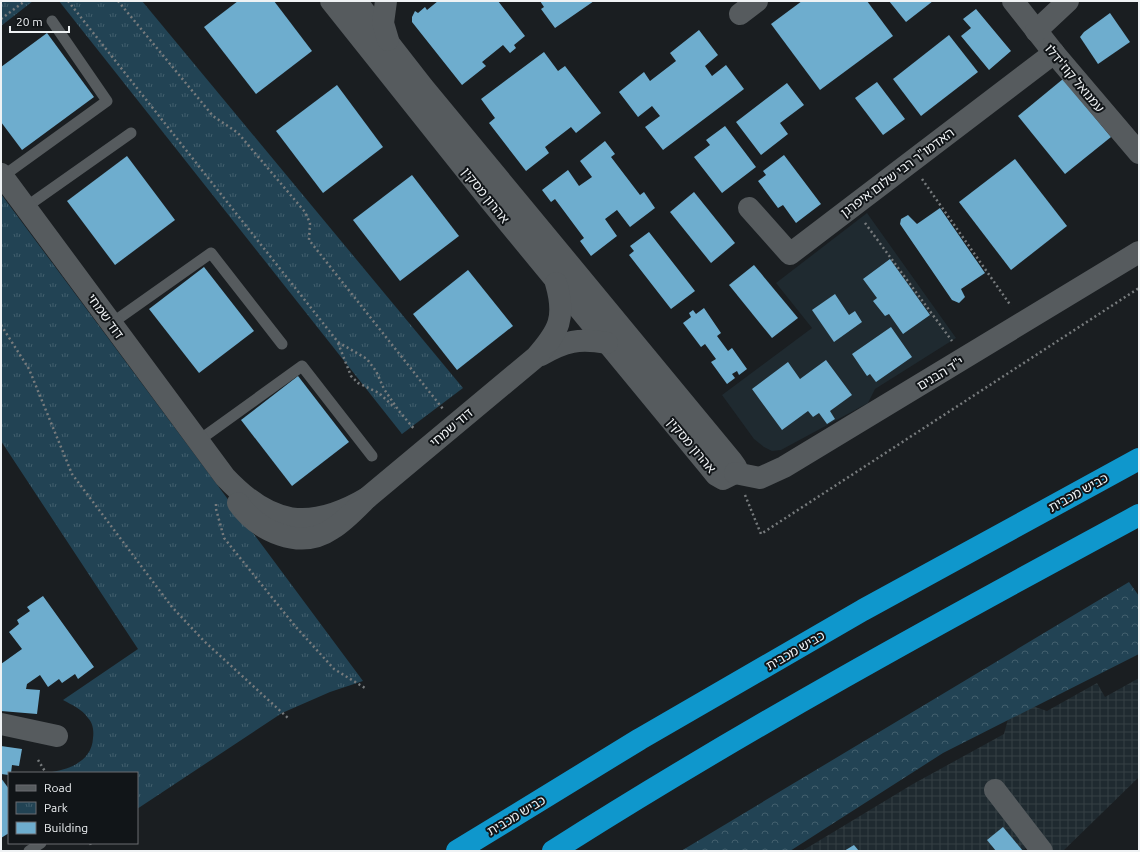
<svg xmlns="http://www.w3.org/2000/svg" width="1140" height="852" font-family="Ubuntu,'Noto Sans Hebrew',sans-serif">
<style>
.built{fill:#1f2a30}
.industrial{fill:url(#industrial-grid)}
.forest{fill:url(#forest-crowns)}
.park{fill:url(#park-tufts)}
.building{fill:#6eadce}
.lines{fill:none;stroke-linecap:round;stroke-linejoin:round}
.path{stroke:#777b7d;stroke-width:2.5;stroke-dasharray:2 3;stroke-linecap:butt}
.lane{stroke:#565b5e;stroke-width:11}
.street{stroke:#565b5e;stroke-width:22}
.highway{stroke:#0f97cc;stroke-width:22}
.labels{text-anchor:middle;stroke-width:4;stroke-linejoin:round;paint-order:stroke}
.street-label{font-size:13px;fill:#eff2f4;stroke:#111518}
</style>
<defs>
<pattern id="industrial-grid" width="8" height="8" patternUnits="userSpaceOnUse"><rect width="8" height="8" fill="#1f2a30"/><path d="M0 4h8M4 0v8" fill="none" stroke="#353f44"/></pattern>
<pattern id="forest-crowns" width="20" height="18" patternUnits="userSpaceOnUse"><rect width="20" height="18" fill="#224354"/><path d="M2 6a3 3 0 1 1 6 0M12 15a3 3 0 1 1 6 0" fill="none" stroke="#425f6d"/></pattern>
<pattern id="park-tufts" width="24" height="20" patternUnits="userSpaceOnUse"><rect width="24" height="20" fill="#224354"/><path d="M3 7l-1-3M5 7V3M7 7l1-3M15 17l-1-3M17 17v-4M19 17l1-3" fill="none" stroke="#425f6d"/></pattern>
</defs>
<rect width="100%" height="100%" fill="#1a1e21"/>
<!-- built -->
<path class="built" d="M867,213L956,338L875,389L868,403L781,450L772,451L764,447L754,439L722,395L812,328L776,283Z"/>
<!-- industrial -->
<path class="industrial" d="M1139,678V777L1063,851H1042L1035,841L1022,851H802L913,784L1004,734L1008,719L1032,706L1047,711L1097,683L1105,697Z"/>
<!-- forest -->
<path class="forest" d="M1129,582L1139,596V654L943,753L790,851H681Z"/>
<!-- park -->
<g class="park">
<path d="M1,1H33L1,26Z"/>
<path d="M59,1H142L463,388L402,434Z"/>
<path d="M1,194L363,681L330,692L282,713L137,809V773L52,772C71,769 92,760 93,738C94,731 93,723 88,718C82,709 72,705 63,700L138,649L1,441Z"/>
</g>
<!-- building -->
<g class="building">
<path d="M238,1H274L312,51L256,94L204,27Z"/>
<path d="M438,1H498L525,36L514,45L516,48L510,53L503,45L482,62L486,66L462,85L412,22V17L415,11L418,13L425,7L427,10Z"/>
<path d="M540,1H594L555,28L541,9L544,7Z"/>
<path d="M802,1H867L893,36L820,90L771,24Z"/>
<path d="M889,1H933L906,22Z"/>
<path d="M976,9L1011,51L989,70L961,36L971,28L963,19Z"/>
<path d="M1110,13L1130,42L1098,64L1080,37L1084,32Z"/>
<path d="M699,30L718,55L705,66L712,76L726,65L744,89L663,150L645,127L660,116L652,106L638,117L619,92L644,72L650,81L676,61L670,53Z"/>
<path d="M47,33L94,97L22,150L1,122V67Z"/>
<path d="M949,35L978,72L921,116L893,79Z"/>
<path d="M544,52L558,71L565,66L601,113L576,133L571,127L545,147L549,153L526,171L489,123L495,118L481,99Z"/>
<path d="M1063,79L1111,137L1065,174L1018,116Z"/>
<path d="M877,82L905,119L883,135L855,98Z"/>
<path d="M787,83L804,105L780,123L788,134L761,155L736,122Z"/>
<path d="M337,85L383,147L323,193L276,131Z"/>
<path d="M725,126L756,167L722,193L694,157L710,145L706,140Z"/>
<path d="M605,141L615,154L611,157L640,195L644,192L655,208L630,227L617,210L605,219L617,236L591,256L580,241L584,238L555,199L551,202L542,190L568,170L579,186L592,177L580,161Z"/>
<path d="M784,155L821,204L796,223L783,205L778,208L758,181L766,175L763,171Z"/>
<path d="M127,156L175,220L115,265L67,201Z"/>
<path d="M1015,159L1067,226L1011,270L959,202Z"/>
<path d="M412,175L459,236L400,281L353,220Z"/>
<path d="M694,192L735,243L711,263L670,212Z"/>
<path d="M940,208L985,273L961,289L965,297L959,303L952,300L900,224L901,219L908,215L917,224Z"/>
<path d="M649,232L695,291L671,309L629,255L634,251L630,246Z"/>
<path d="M890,259L930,315L903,334L889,314L885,316L873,301L877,298L863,279Z"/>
<path d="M754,265L798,318L772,338L729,285Z"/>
<path d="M204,267L254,331L199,373L149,309Z"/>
<path d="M468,270L513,326L457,370L413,314Z"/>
<path d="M835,294L849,315L855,311L862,322L834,342L812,310Z"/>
<path d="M704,308L721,333L717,336L728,351L732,348L747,369L739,375L737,371L732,374L735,378L727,384L711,362L716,359L705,344L701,347L683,323L691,317L689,313L693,310L696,314Z"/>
<path d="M891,327L912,357L876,382L870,374L867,376L852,354Z"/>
<path d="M826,360L852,395L830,411L835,419L827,424L819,413L813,417L808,411L782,430L752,389L788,362L800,379Z"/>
<path d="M298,376L349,442L292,486L241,420Z"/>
<path d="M43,596L94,667L78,679L75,674L62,683L59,679L48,687L40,675L27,684L26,689L40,690L37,714L1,711V664L22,649L9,632L19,624L17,620L30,611L27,607Z"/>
<path d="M1,746L22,749L19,766L12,765L11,773H9V775L1,774Z"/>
<path d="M1,778L9,789V833L1,838Z"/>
<path d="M1003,827L1023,851H996L987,840Z"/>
<path d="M854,845L859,851H844Z"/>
</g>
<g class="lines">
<!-- path -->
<g class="path">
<path d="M68,1L338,342L367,359L376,371L384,389L399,411L415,430"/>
<path d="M118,1L213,116L238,133L305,212L310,223L309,240L443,409"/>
<path d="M1,19L25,1"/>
<path d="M922,179L1011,306"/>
<path d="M865,223L952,341"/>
<path d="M1,325L29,369L72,474L172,607L204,641L288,718"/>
<path d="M338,343L351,376L358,383L379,393L395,408"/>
<path d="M745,495L761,534L1139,288"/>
<path d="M216,504V509L224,538L295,626L334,669L365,688"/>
<path d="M38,760L46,773"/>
<path d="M90,843L91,845"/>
</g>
<!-- lane -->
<g class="lane">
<path d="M3,176L107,101L52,21"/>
<path d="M26,207L131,133"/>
<path d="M112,323L211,253L282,344"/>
<path d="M198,441L302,366L372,456"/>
<path d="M29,851L41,843"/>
</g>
<!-- street -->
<g class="street">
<path d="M331,1L488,198L708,465L716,475L723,479L735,473L736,467L731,460L423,87L356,1"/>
<path d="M386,1L383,23L388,40"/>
<path d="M1013,1L1054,53L1139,153"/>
<path d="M740,14L757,1"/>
<path d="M1036,31L1068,1"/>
<path d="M1,174L225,477C270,525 309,532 367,498"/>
<path d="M749,208L790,254L1054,53"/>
<path d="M541,355C565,341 579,338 607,343"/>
<path d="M735,473L760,478L784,467L1139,252"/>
<path d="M238,503C258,531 300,551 332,529C345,521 356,509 367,498L536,357C559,331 566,318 556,283"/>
<path d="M1,724L57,736"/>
<path d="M995,790L1042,851"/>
</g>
<!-- highway -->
<g class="highway">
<path d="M457,851L640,739L863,610L1139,459"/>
<path d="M553,851C743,730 941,622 1139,515"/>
</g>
</g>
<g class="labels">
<!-- street labels -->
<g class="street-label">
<text transform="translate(1075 78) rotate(50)" y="5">עמנואל קוז'ידלו</text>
<text transform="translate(897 172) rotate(-37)" y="5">האדמו"ר רבי שלום איפרגן</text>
<text transform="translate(486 195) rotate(51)" y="5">אהרון מסקין</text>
<text transform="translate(106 316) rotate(54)" y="5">דוד שמחי</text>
<text transform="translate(940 373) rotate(-31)" y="5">י"ד הבנים</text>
<text transform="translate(451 427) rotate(-40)" y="5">דוד שמחי</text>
<text transform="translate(692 445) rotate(50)" y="5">אהרון מסקין</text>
<text transform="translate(1078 492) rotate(-29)" y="5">כביש מכבית</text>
<text transform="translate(795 650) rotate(-30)" y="5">כביש מכבית</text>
<text transform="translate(516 815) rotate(-31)" y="5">כביש מכבית</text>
</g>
</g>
<!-- border -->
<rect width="1140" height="852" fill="none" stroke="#eff2f4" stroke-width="4"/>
<!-- legend -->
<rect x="8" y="772" width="130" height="72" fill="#111518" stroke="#6a6d70"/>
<rect x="16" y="785" width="20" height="6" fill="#565b5e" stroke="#6a6d70"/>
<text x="44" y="792" font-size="12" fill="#eff2f4">Road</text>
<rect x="16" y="802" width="20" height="12" fill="url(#park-tufts)" stroke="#6a6d70"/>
<text x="44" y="812" font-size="12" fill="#eff2f4">Park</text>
<rect x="16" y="822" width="20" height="12" fill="#6eadce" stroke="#6a6d70"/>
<text x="44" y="832" font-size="12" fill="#eff2f4">Building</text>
<!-- scale -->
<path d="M10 26v6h59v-6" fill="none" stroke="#eff2f4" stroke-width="2"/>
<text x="16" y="26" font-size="12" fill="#eff2f4" stroke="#111518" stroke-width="3" paint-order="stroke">20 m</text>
</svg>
